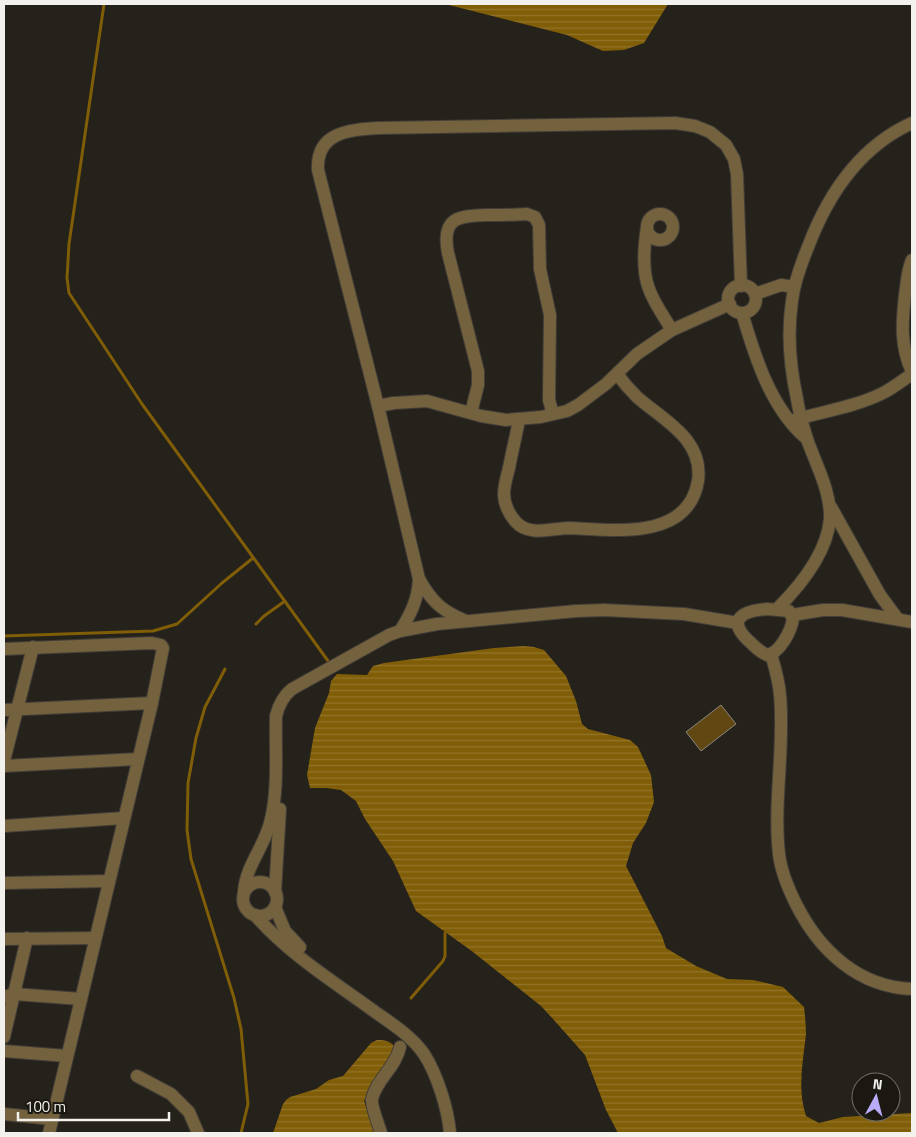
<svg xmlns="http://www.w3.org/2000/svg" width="916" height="1137" font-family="'Titillium Web',sans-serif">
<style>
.water{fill:url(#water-rules)}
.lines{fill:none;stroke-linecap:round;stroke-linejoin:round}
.stream{stroke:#805d07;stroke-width:3}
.building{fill:#614813;stroke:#89857d}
.minor-casing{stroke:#423e38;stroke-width:14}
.minor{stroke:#74613d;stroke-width:12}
</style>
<defs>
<pattern id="water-rules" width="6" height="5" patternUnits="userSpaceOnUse" patternTransform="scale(1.25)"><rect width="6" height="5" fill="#805d07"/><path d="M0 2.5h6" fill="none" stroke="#92752b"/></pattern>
</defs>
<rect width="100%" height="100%" fill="#25211b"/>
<!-- water -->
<g class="water">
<path d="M445,4H668L644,43L624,50L603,51L567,35Z"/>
<path d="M524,646L534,647L544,650L566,676L576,701L582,724L588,729L630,740L638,747L651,775L654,802L646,823L633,843L626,866L662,936L666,948L696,966L727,979L753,980L783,987L804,1007C805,1016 806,1025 806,1034C803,1062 797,1088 806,1116L819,1123L843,1117L912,1113V1133H618L606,1110L585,1055L553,1019L541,1006L473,952L416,911L393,861L365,819L356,801L341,790L326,788H310L307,775L315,728L329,693L331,681L337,674L367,675L373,666L384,663L494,648Z"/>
<path d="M377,1040C385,1040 393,1041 396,1050L364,1101L376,1133H273L283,1104L286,1100L290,1097L316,1089L329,1080L343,1076L371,1043Z"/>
</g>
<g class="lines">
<!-- stream -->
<g class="stream">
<path d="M104,4L69,244L67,278L69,293L142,404L331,665"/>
<path d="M256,624L264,616L285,601"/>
<path d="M4,636L153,631L177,624L222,583L253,558"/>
<path d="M225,669L205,707L196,738L188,783L187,830L191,859L234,998L241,1029L248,1104L241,1133"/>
<path d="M411,998L443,961L445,956V933"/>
</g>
</g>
<!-- building -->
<path class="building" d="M721,705L736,724L701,751L686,732Z"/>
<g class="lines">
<!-- minor casing -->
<g class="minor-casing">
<g id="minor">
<circle cx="660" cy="227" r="13"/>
<path d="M647,227C644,246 642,271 649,289C654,303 664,317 672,330"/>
<path d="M912,260C907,271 907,283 905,295C902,322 900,346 912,372"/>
<circle cx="742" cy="299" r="14"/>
<path d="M755,294L781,285L794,287"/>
<path d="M742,313C755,357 771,409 807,439"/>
<path d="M378,406L394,403L427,401L481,416L506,420L541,417L567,411L578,405L606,384L637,354L653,343L672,330L730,304"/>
<path d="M471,413L478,385V371L448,253C441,217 458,216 488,215C501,215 514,215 527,214L535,217L539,225L540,269L550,315L549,400L553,414"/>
<path d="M519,420C516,436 512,452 509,468C507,476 504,485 504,494C504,503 509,515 516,522C529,537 553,528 570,528C613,530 688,541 698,481C704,439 663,420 637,397C630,390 623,382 617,374"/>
<path d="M794,420C824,411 855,407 883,393C893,388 903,380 912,374"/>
<path d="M831,507L880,595L897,618"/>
<path d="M767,609L789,611L793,619C791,631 780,653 767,655C760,652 756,648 751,643C726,621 740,611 767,609Z"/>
<path d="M777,609C800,586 827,553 830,519C831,491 816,465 807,439C803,426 799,413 797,399C790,367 787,334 792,301C794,283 801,264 808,247C828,194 859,147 912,123"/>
<path d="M792,615L823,610H842L912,622"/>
<path d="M466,621C442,611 432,602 419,579L378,406L318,170C316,132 349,130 378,128L675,123L695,126L710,132L726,145L734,159L737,174L741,286"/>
<path d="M400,631C411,614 418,599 419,579"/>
<path d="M4,649L152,643L161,645L163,648L152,703L49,1133"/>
<path d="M771,654C775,668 779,681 780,695C785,748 773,802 779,854C781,872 788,888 796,904C819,950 858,987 912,989"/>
<path d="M4,710L152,703"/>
<path d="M4,761L33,647"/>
<path d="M4,766L138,759"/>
<path d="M4,826L124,818"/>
<circle cx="260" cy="899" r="17"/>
<path d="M4,883L109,881"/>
<path d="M244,891C246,866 264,847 270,823C279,790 275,750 276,716C279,704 283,696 292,689L389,635L400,631L437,624L576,611L604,610L684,614L738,623"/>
<path d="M275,892L280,809"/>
<path d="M275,907L285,931L300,947"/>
<path d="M255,915C288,953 331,980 371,1009C389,1022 411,1035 424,1054C437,1074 448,1109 450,1133"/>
<path d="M4,939L95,938"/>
<path d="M4,997L14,994L81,999"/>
<path d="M4,1037L27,938"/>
<path d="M4,1051L67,1056"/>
<path d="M137,1076L171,1094L189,1112L198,1133"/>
<path d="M4,1114L52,1119"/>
<path d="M381,1133C379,1125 371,1107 372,1099C376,1080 396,1067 400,1047"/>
</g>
</g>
<!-- minor -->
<use href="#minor" class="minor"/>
</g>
<!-- border -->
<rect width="916" height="1137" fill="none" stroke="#f3f1ed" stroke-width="10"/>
<!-- north arrow -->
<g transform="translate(876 1097) rotate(7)"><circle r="24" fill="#1b1812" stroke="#716f6a"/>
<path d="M0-4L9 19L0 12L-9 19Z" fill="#b9abf7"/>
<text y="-8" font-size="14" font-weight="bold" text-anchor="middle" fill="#f3f1ed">N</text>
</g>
<!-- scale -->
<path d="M18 1112v8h151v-8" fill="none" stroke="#f3f1ed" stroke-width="2.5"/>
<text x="25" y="1112" font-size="15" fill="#f3f1ed" stroke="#1b1812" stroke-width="4" paint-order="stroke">100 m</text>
</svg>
